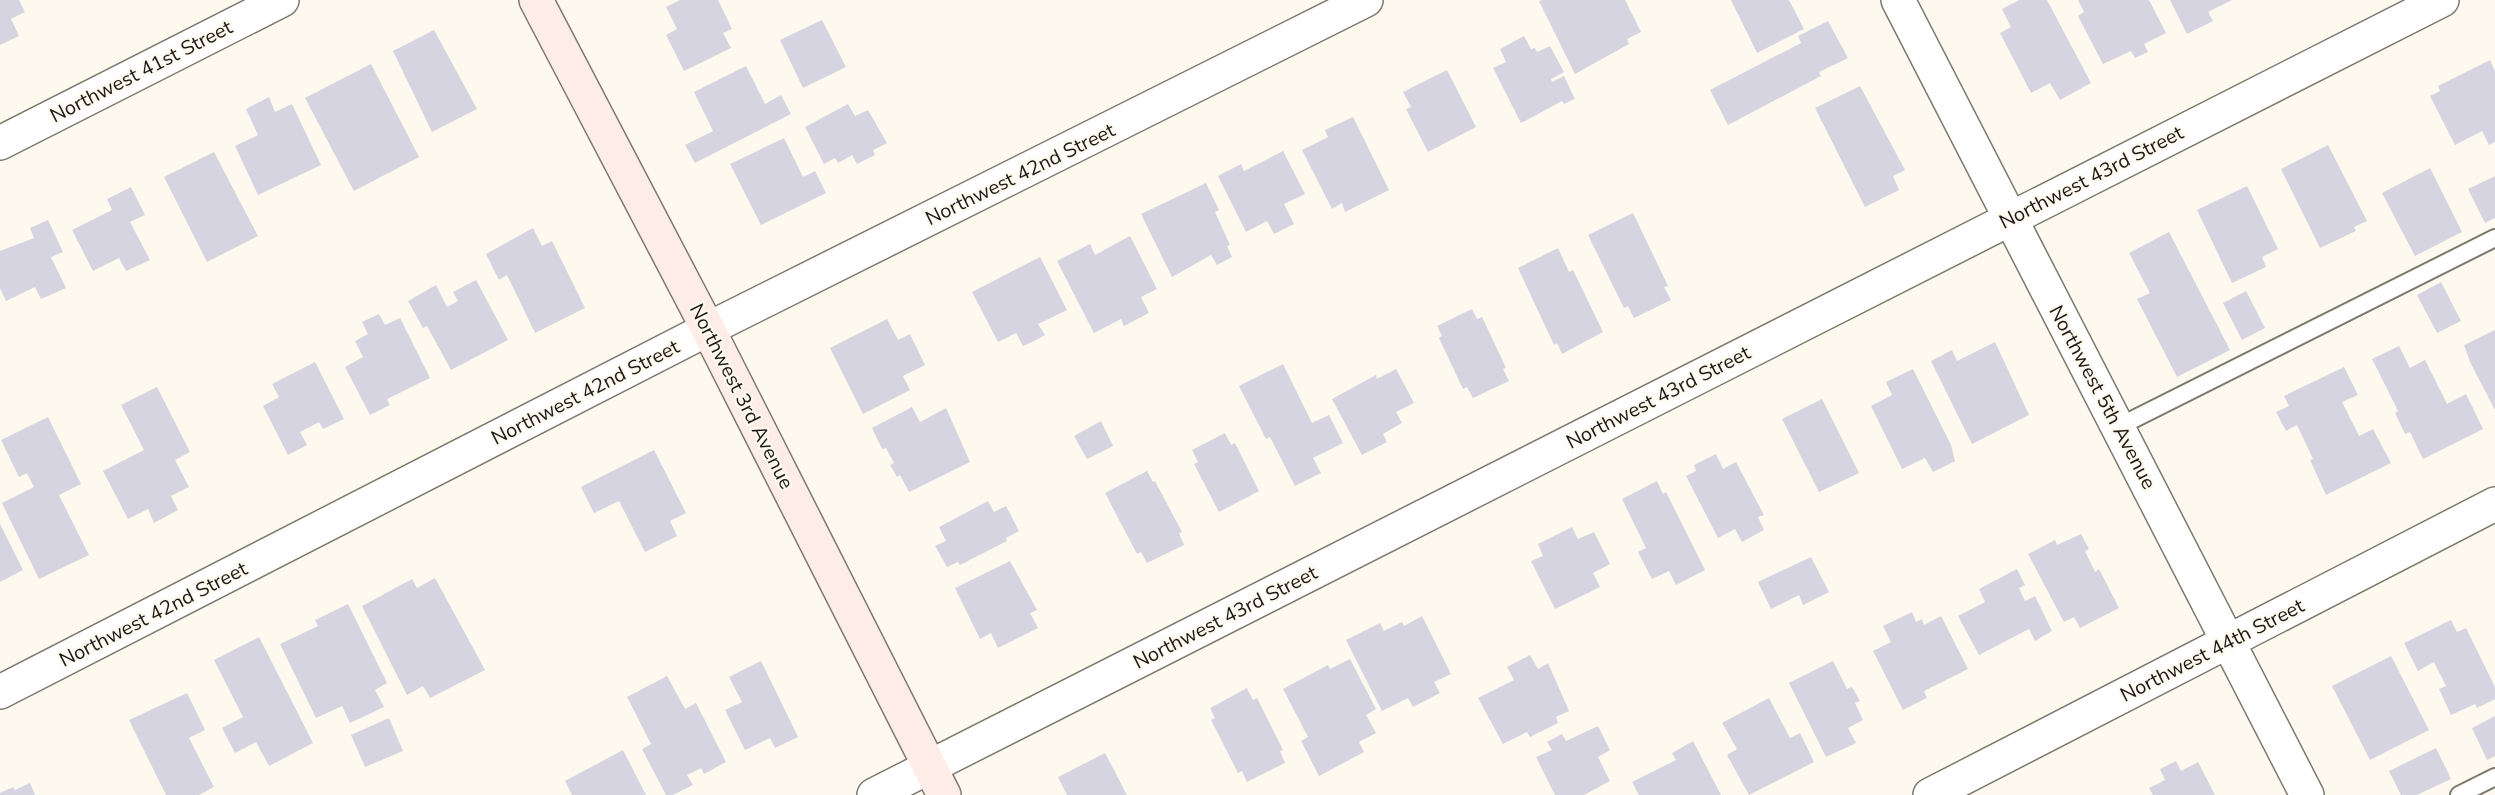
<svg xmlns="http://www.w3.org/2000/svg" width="2495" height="795" font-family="'Nunito Sans',sans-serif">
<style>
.building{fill:#d6d4e0}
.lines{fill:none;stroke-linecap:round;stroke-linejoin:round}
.lane-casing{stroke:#7d796f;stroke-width:20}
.street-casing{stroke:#7d796f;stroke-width:36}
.secondary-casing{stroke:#7d796f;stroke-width:36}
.lane{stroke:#fff;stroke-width:16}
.street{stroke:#fff;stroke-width:33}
.secondary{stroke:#feede7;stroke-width:33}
.labels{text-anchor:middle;stroke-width:4.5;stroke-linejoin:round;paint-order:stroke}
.street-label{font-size:20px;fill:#1b1915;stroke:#fef9ee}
</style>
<rect width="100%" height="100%" fill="#fef9ee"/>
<!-- building -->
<g class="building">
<path d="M0,0H19L25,12L11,19L19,36L0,45Z"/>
<path d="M680,0H718L732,29L723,33L731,48L684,71L666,35L677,29L666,7Z"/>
<path d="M1542,0H1625L1641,32L1627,39L1629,44L1575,74L1539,1Z"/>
<path d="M1731,0H1789L1804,29L1757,53Z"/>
<path d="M2019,0H2047L2091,83L2060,100L2050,83L2031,93L2000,33L2011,27L2002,9Z"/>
<path d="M2078,0H2149L2166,33L2144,44L2148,52L2135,58L2131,51L2103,64L2078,16L2084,12Z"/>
<path d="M2170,0H2232L2208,12L2213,21L2187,34Z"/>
<path d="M822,20L846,67L803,88L780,40Z"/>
<path d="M1828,21L1848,58L1819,72L1821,76L1728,125L1710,90L1801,43L1798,36Z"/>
<path d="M434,30L477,109L432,132L393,51Z"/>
<path d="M1524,36L1531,49L1535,48L1537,52L1550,46L1564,72L1551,79L1552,82L1564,76L1575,99L1564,104L1562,101L1521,123L1493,68L1506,62L1500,49Z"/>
<path d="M2490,60L2495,71V142L2489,145L2482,131L2455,145L2430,96L2440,91L2438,86Z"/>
<path d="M371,64L419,157L354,191L305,98Z"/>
<path d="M746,66L765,104L781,95L791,114L695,163L685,145L713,131L694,92Z"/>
<path d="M1447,70L1476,127L1428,152L1406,109L1411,107L1403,92Z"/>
<path d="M1860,86L1905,170L1893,176L1899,190L1865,207L1815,108Z"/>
<path d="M269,97L275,112L292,104L321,165L258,195L235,146L258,135L246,109Z"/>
<path d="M848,104L855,116L868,110L887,143L873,150L875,155L857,164L852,155L838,163L835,158L824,164L805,127Z"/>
<path d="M1353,117L1389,190L1345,212L1342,203L1332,209L1302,150L1328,137L1325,130Z"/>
<path d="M784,138L803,177L815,171L826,193L761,225L730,164Z"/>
<path d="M2328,145L2367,221L2354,227L2356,231L2320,248L2281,169Z"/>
<path d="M1283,151L1305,194L1284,204L1294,224L1274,234L1267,221L1246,232L1218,176L1241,164L1244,171Z"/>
<path d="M214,152L258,236L207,262L164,177Z"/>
<path d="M2430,168L2462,232L2415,256L2382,193Z"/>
<path d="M2495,176V218L2485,223L2468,189Z"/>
<path d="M1206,183L1219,210L1215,212L1230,245L1227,246L1232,257L1217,265L1211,255L1172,277L1141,214Z"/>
<path d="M2247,186L2278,249L2262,257L2266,267L2232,283L2197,210Z"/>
<path d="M131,187L145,215L130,222L150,260L126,271L119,258L93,271L72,230L112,210L107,199Z"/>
<path d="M1633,213L1668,286L1664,287L1671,300L1634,318L1628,306L1624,308L1588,235Z"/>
<path d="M48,220L63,252L51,257L66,288L41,299L35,287L6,301L0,288V251L34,238L30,228Z"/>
<path d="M533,228L542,246L552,241L585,308L535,333L507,275L499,280L486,254Z"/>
<path d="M2169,232L2230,350L2177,377L2137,299L2150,293L2129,253Z"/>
<path d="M1130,236L1157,289L1141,297L1149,313L1124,326L1121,319L1094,333L1057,261L1090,244L1095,255Z"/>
<path d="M1558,248L1569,272L1573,270L1603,332L1562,354L1557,343L1554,345L1518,268Z"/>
<path d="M1040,257L1067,310L1038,324L1045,335L1034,341L1023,346L1016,333L998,342L972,292Z"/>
<path d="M476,280L508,340L451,370L427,326L423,328L408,301L436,285L447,307L458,301L453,292Z"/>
<path d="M2441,282L2461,321L2437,333L2417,295Z"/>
<path d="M2246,291L2265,328L2242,340L2223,303Z"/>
<path d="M1472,309L1477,319L1482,317L1506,368L1503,369L1509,381L1473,398L1467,387L1463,389L1439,338L1442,336L1437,326Z"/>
<path d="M379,314L385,325L400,318L430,378L387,399L390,405L370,415L345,367L363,357L355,341L368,334L362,322Z"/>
<path d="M887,319L898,340L910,334L925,365L903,376L910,390L863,414L830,348Z"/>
<path d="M2495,330V410L2470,362L2464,345Z"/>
<path d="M1995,342L2029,415L1972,444L1931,361L1952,350L1957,361Z"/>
<path d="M2399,346L2410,368L2425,360L2447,404L2466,394L2483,429L2423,459L2410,432L2405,434L2395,413L2398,411L2372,359Z"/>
<path d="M315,362L344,419L323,429L319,422L300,432L307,445L288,455L263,406L279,397L272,384Z"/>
<path d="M1283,364L1312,423L1329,415L1343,443L1313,458L1321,473L1295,486L1270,437L1266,439L1239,386Z"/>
<path d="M2344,367L2358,395L2342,402L2359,436L2373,429L2391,463L2326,495L2310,460L2313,459L2297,425L2286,431L2276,412L2289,406L2284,396Z"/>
<path d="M1396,369L1414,403L1396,412L1402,423L1383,434L1387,442L1362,455L1332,399L1376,375L1377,379Z"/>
<path d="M1913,369L1951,445L1955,461L1933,472L1925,458L1902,469L1871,406L1892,395L1886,382Z"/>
<path d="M157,387L190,452L175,460L189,487L171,496L178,510L154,523L148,509L128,519L103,471L144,450L121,405Z"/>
<path d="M1822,399L1859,473L1819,492L1782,419Z"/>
<path d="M912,407L920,422L946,408L970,462L909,492L900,475L897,477L890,465L894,463L886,448L882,449L872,428Z"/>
<path d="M48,417L81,484L59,495L89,555L39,579L2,503L34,487L27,473L19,477L1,440Z"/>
<path d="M1101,421L1113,446L1087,459L1074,436Z"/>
<path d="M1225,433L1231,445L1235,443L1259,491L1219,512L1194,464L1198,462L1192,450Z"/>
<path d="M654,450L686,513L670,521L677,536L645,552L619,501L594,513L581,487Z"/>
<path d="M1716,454L1723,469L1736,462L1764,515L1758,517L1764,530L1742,542L1735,529L1718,538L1686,476L1696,471L1694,465Z"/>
<path d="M1147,471L1153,482L1155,481L1182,532L1179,533L1184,545L1147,563L1141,552L1137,554L1105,493Z"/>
<path d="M1657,481L1663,494L1666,492L1705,570L1676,585L1669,571L1652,579L1638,552L1646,548L1622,499Z"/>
<path d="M988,501L994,512L1006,506L1019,531L1006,538L1007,541L960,565L958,562L947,567L935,546L946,541L939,527Z"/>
<path d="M0,524L23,570L0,582Z"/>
<path d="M1572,527L1578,539L1594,532L1610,564L1593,573L1600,587L1555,609L1531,561L1543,556L1538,544Z"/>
<path d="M2081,534L2089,549L2085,551L2095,572L2099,569L2119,608L2080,628L2074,617L2064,622L2028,554L2055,540L2057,545Z"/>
<path d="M1811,557L1829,592L1803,605L1799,595L1771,609L1758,582Z"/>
<path d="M1010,561L1037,610L1030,613L1038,628L998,648L991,633L980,639L955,588Z"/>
<path d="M2017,569L2025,585L2019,588L2025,601L2035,596L2052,631L2035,641L2029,629L1979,655L1958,616L1985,602L1979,589Z"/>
<path d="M435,578L485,670L430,698L423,686L407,695L362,606L412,579L417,588Z"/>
<path d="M348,604L387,683L375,690L384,707L350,723L342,706L316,718L280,644L318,626L315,620Z"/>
<path d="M1912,612L1916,622L1922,619L1924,625L1941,616L1968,669L1924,691L1927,698L1903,710L1873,651L1891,642L1883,626Z"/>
<path d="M1422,616L1451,674L1434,682L1440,693L1413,707L1408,698L1382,711L1346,640L1380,623L1384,631L1402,622L1404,626Z"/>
<path d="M2451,620L2457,632L2466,628L2495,687V699L2477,708L2475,704L2451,715L2439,689L2446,686L2434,662L2418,671L2404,643Z"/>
<path d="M259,637L313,743L269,766L256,742L235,753L222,728L243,717L214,660Z"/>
<path d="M1530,655L1538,669L1548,663L1569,711L1556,717L1558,723L1530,737L1527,732L1503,744L1478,698L1514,680L1507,667Z"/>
<path d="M2391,656L2429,730L2370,760L2332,686Z"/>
<path d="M1350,659L1376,709L1366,715L1376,733L1359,742L1364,752L1319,776L1301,741L1308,737L1283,689L1328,665L1330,669Z"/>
<path d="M761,661L798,737L775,748L770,738L745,750L725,710L742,702L729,677Z"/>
<path d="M1833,661L1847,689L1852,687L1860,701L1855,703L1863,720L1848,728L1856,743L1826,757L1789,683Z"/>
<path d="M667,676L685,709L696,703L726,762L704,774L701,768L687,775L693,785L673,795H666L642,749L651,744L627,697Z"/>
<path d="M1247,688L1253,700L1257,698L1283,750L1280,751L1285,763L1247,782L1242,771L1238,773L1211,720L1215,718L1210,708Z"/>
<path d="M187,693L205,730L189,738L214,787L199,795H166L129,720Z"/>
<path d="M1769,698L1790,738L1800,733L1814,762L1749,795L1727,755L1737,749L1722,723Z"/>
<path d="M2495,716V756L2487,760L2472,728Z"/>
<path d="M389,718L403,751L365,767L351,735Z"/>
<path d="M1598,726L1610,750L1598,757L1610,781L1584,795H1555L1536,757L1552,750L1547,742L1562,734L1566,741Z"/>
<path d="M1693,741L1721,795H1639L1632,782L1676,760L1672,753Z"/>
<path d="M2436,748L2451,779L2417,795H2401L2389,771Z"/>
<path d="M623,750L646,795H572L565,781Z"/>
<path d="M1105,753L1127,795H1067L1058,777Z"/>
<path d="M2176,761L2181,771L2198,762L2215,795H2153L2149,788L2165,780L2160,769Z"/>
<path d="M30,783L35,795H0V793L13,787L15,790Z"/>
</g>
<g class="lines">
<!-- lane casing -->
<g class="lane-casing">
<g id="lane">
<path d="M2118,427L2495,238"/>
<path d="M2459,795L2495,777"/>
</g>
</g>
<!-- street casing -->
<g class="street-casing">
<g id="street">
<path d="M1898,0L2307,795"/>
<path d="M0,143L282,0"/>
<path d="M0,692L708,329L1366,0"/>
<path d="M874,795L2442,0"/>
<path d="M1930,795L2495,504"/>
</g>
</g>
<!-- secondary casing -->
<g class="secondary-casing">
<path id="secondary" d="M536,0L708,329L944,795"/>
</g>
<!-- lane -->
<use href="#lane" class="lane"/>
<!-- street -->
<use href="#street" class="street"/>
<!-- secondary -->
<use href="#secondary" class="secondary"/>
</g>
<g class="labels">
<!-- street labels -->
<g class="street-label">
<text transform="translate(141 71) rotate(-27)" y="7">Northwest 41st Street</text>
<text transform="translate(1020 174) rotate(-26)" y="7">Northwest 42nd Street</text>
<text transform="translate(2091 177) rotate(-27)" y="7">Northwest 43rd Street</text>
<text transform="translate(585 392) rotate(-27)" y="7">Northwest 42nd Street</text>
<text transform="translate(742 396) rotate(63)" y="7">Northwest 3rd Avenue</text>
<text transform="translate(1658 397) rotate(-27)" y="7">Northwest 43rd Street</text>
<text transform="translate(2103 397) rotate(62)" y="7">Northwest 5th Avenue</text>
<text transform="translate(153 614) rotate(-27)" y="7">Northwest 42nd Street</text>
<text transform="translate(1225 617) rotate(-27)" y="7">Northwest 43rd Street</text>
<text transform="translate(2212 650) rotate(-27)" y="7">Northwest 44th Street</text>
</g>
</g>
</svg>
